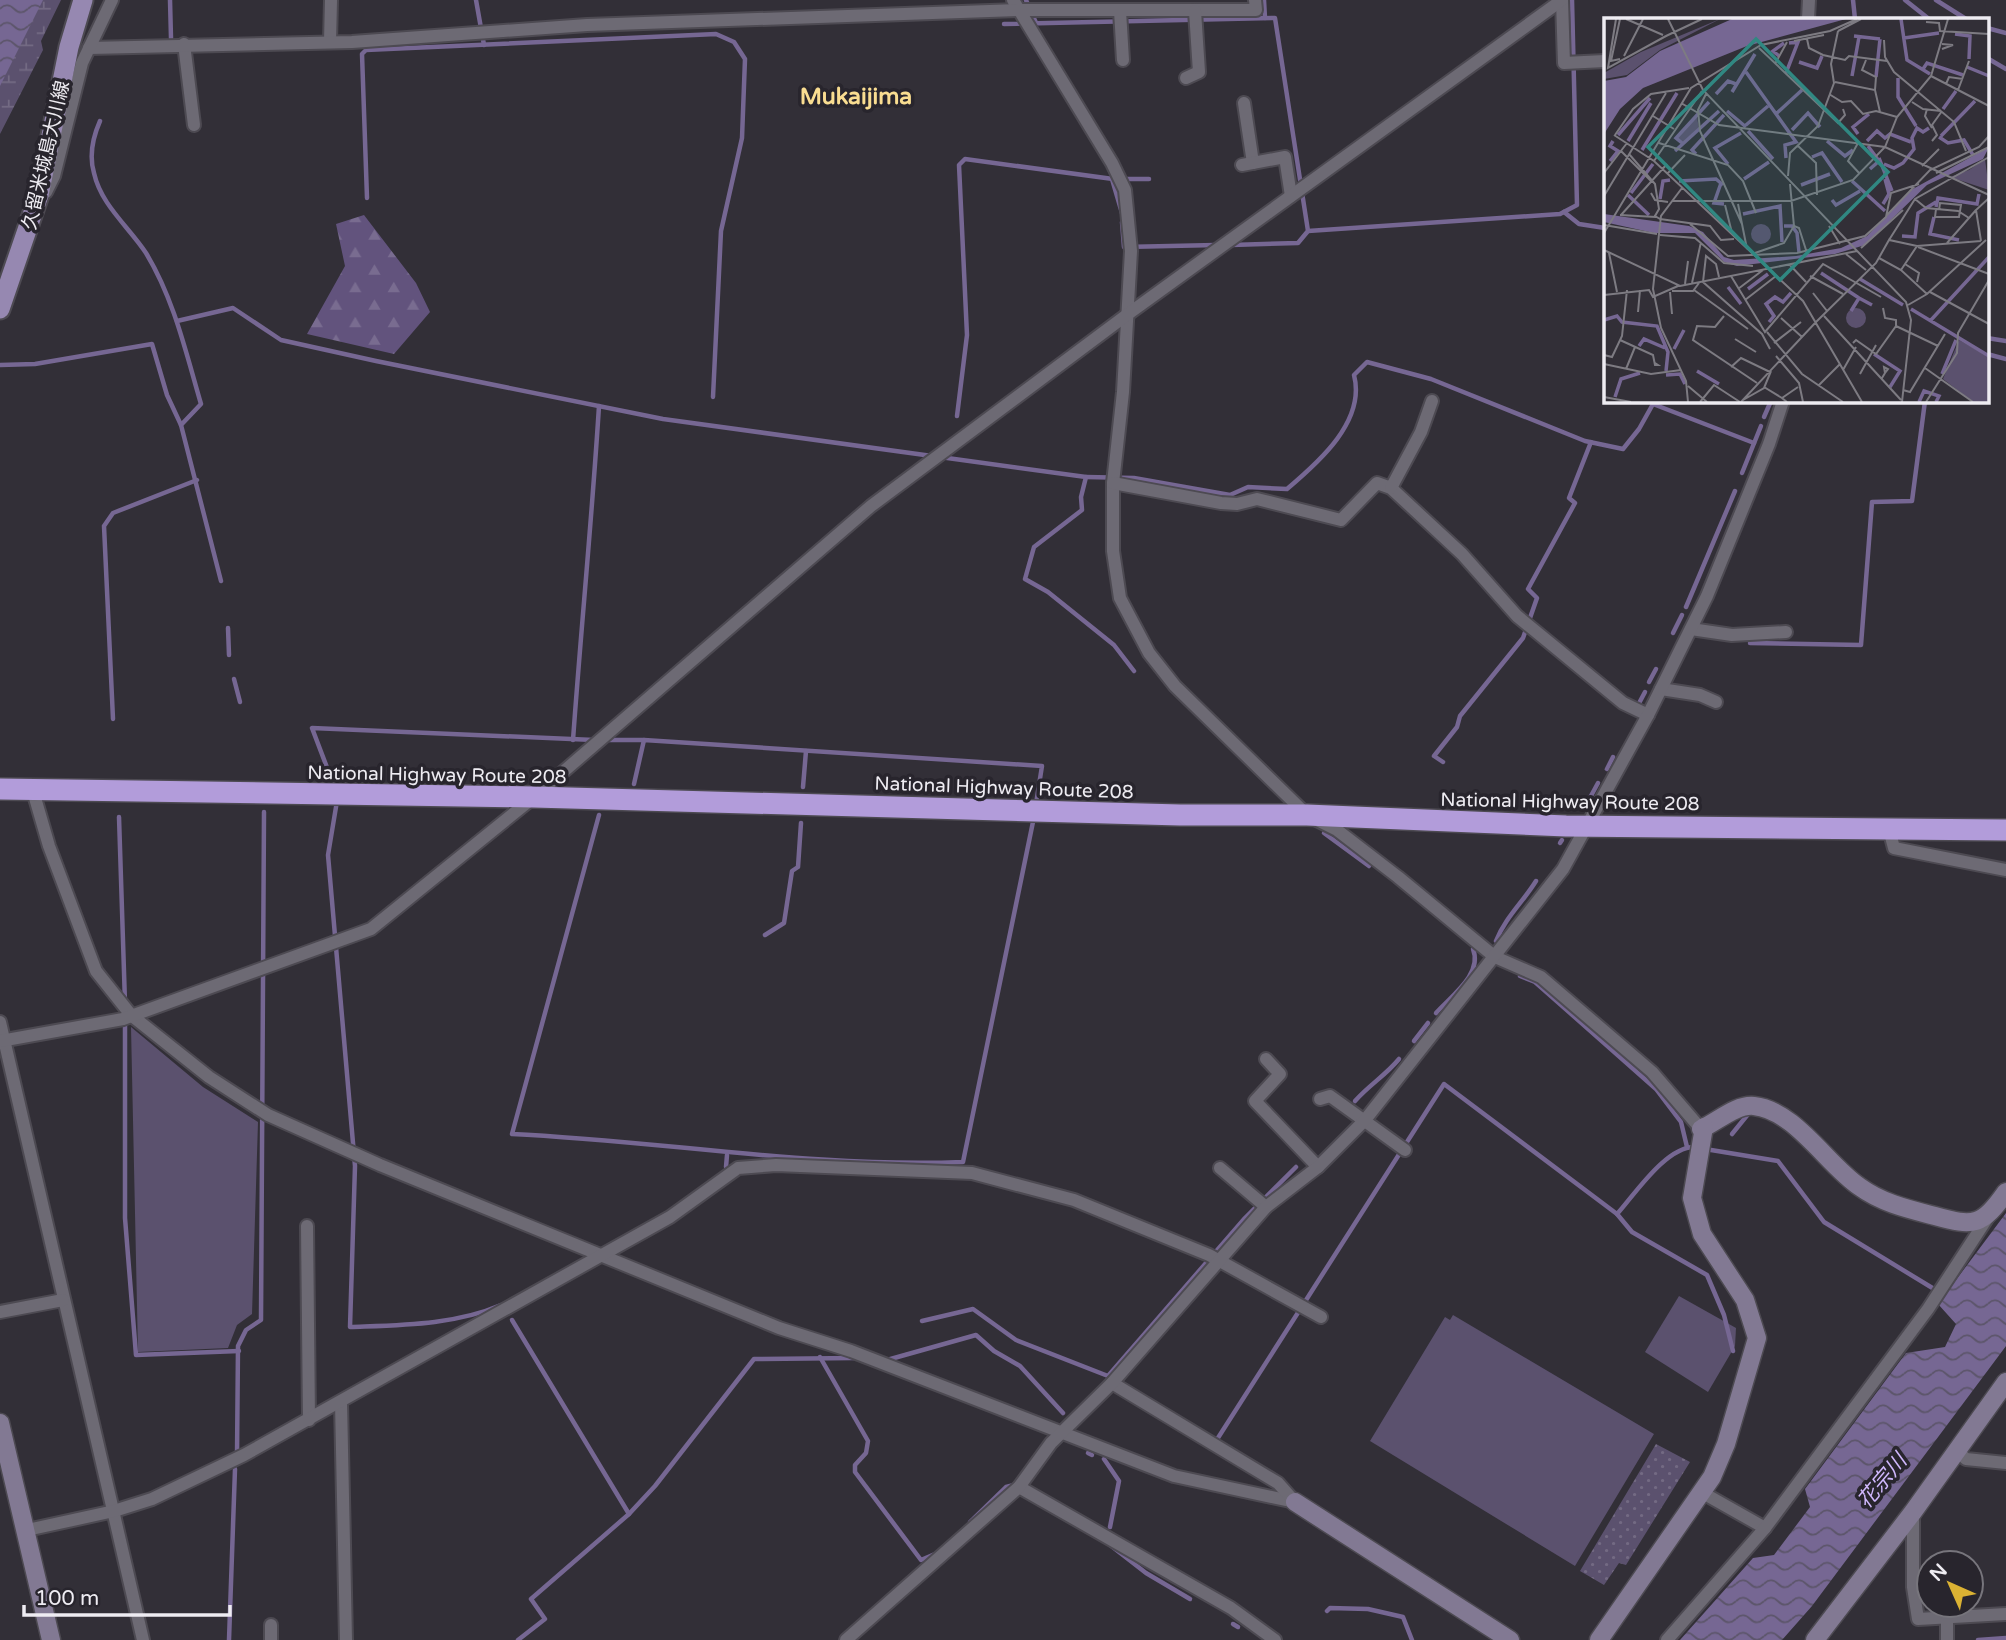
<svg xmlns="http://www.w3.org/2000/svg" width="2006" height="1640" font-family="'Varela Round','Noto Sans JP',sans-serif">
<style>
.grass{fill:url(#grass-dots)}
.forest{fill:url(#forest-firs)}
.wetland{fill:url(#wetland-marsh)}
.park{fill:#5b516e}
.water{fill:url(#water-waves)}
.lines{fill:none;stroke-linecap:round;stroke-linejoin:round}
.stream{stroke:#766793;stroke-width:4.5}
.street-casing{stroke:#4d4a52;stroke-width:16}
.secondary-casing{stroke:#4d4a52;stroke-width:21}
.primary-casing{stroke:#4d4a52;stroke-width:23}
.highway-casing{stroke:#4d4a52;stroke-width:24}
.street{stroke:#6d6a74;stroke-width:12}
.secondary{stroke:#827993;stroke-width:18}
.primary{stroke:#9688b1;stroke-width:19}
.highway{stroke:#b29cda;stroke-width:21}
.labels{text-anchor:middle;stroke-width:7;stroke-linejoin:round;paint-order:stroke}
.street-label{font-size:19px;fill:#eeecf2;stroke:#28252d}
.water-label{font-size:21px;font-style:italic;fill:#d0b8fd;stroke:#28252d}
.quarter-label{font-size:23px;font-weight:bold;fill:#f9dd91;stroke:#28252d}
.inset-river{fill:none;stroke:#766793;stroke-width:3.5}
.inset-road{fill:none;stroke:#7d7b82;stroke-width:2}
.view{fill:#308882;fill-opacity:0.15;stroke:#308882;stroke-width:3.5}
.inset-edge{fill:none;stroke:#eeecf2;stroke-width:3.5}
</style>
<defs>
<pattern id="grass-dots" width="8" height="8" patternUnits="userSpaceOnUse" patternTransform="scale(1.75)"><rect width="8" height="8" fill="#5b516e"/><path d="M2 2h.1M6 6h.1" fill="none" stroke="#736a83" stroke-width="1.8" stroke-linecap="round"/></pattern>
<pattern id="forest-firs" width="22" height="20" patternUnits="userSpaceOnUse" patternTransform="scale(1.75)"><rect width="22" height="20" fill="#62537d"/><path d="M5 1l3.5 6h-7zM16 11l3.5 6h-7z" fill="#796c90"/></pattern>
<pattern id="wetland-marsh" width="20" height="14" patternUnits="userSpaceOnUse" patternTransform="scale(1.75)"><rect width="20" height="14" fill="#5b516e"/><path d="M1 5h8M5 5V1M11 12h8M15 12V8" fill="none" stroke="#736a83"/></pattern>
<pattern id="water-waves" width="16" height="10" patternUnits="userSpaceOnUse" patternTransform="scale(1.75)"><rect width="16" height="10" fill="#766793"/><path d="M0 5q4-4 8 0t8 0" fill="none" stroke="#5c556a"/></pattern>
</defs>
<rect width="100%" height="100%" fill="#322f37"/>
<!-- grass -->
<path class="grass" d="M1656,1444L1690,1462L1626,1565L1619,1563L1604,1585L1580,1571Z"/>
<!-- forest -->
<path class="forest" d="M364,215L416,283L430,312L394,354L307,334L345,266L336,224Z"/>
<!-- wetland -->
<path class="wetland" d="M31,0H61L41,41L43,50L0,134V61Z"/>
<!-- park -->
<g class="park">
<path d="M131,1027L203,1087L258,1122L252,1314L237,1325L228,1348L138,1352Z"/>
<path d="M1679,1296L1736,1328L1735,1346L1708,1392L1645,1352Z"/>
<path d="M1453,1315L1654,1434L1575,1566L1370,1441L1445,1317L1450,1320Z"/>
</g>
<!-- water -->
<g class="water">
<path d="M0,0H43L0,86Z"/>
<path d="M2006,1213V1346L1812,1606L1782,1640H1680L1753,1558L1774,1555L1810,1507L1805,1489L1906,1353L1945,1347L1956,1324L1938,1304Z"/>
</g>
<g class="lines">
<!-- stream -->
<g class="stream">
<path d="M170,0L171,38"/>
<path d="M476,0L484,45"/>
<path d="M1026,0L1036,23"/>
<path d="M1264,0L1265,18"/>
<path d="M1853,0L1855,19"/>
<path d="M1905,0L1929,19"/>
<path d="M1936,0L1966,19"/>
<path d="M1004,24L1275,18L1308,231L1298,243L1231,245"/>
<path d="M1987,28L2006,33"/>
<path d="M1987,58L2006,69"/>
<path d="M100,121C93,137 89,156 94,173C101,205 129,227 146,253C174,299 186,353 201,404L181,425L221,581"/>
<path d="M1112,179L1122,213"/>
<path d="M1122,179H1149"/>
<path d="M367,198L362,54L366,50L716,34L734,42L745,59L742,138L721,231L713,397"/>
<path d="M1564,212L1579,224L1605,228"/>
<path d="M1122,222L1124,247L1216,245"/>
<path d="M1308,231L1560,214L1577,205L1572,0"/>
<path d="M177,321L233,308L281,340L376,361L663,419L932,456"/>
<path d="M1987,338L2006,341"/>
<path d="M1987,354L2006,359"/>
<path d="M0,365L35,364L152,344L167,395L181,425"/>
<path d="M957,416L967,335L959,165L965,159L1113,179"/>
<path d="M1764,417L1771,401"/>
<path d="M940,457L1086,477L1081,497L1082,510L1034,547L1025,579L1048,592L1114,645L1134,671"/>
<path d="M1742,473L1761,426"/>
<path d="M1086,477L1134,478L1230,495L1248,487L1287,489C1319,462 1366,421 1354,375L1367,362L1431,379L1585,441L1623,449L1639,429L1653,404L1754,443"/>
<path d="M1686,607L1735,491"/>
<path d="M228,628L229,655"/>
<path d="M1673,633L1682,615"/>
<path d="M1750,643L1861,645L1872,502L1912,501L1925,401"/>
<path d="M234,679L240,702"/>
<path d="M1649,682L1656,669"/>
<path d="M1637,707L1645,692"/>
<path d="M113,719L104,526L113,513L197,480"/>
<path d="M573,740C581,629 592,518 599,406"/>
<path d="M603,740H644"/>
<path d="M1443,762L1434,756L1457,727L1460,716L1523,638L1537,598L1528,589L1575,503L1569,498L1591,442"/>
<path d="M1607,769L1613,757"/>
<path d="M331,778L312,728L594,740"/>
<path d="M634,784L644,740L1042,766L1036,804"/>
<path d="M803,787L806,751"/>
<path d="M337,801L328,855L355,1166L350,1327C401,1325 455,1325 501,1305"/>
<path d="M1586,805L1598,783"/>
<path d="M599,815L512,1134C662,1141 813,1168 963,1162L1034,817"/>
<path d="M119,817L125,1003"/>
<path d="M1324,833L1369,866"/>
<path d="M1560,843L1562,840"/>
<path d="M765,935L784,923L792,871L798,867L801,823"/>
<path d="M1496,941C1505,918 1523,902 1536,881"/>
<path d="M1520,976L1535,982L1656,1089L1681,1122L1687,1147"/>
<path d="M1436,1013C1451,996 1483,974 1473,949"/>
<path d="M125,1019V1218L136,1355L239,1351"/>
<path d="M1414,1041L1428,1023"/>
<path d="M1355,1101C1370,1084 1385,1076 1399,1059"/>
<path d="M1732,1134L1749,1113H1752"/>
<path d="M1705,1149L1778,1161L1824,1222L1939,1292"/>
<path d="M726,1167L727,1155"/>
<path d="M1617,1214C1635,1194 1667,1145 1696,1147"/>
<path d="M512,1320L629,1514"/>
<path d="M922,1321L973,1309L1016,1340L1108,1376L1245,1218L1296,1167"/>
<path d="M820,1357L868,1441L866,1453L855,1465V1472L921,1560L935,1554"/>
<path d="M887,1360L976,1335L994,1351L1020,1366L1063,1413"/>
<path d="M1216,1441L1444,1084L1617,1214L1632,1232L1707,1275L1724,1315L1733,1351"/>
<path d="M1088,1453L1092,1455"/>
<path d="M237,1456L238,1346L246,1330L261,1320L264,812"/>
<path d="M1104,1459L1119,1481L1110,1527"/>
<path d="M970,1522L1006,1487L1014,1485"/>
<path d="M1110,1545L1146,1573L1190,1599"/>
<path d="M1327,1611L1330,1608L1368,1609L1403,1617L1412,1640"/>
<path d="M1233,1624L1238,1627"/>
<path d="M229,1640L235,1469"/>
<path d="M518,1640L545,1619L531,1599L629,1514L655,1486L754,1359L854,1358"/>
<path d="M1978,1640L2006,1638"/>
</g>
<!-- street casing -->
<g class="street-casing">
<g id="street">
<path d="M1013,0L1112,163L1125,190L1131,251L1123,392L1113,483V551L1120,598L1149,653L1175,686L1307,815L1337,830L1398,877L1495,957L1541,977L1652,1072L1701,1129"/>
<path d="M1562,0L1564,63L1605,61"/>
<path d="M1120,11L1123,60"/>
<path d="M1808,19L1809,0"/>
<path d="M330,42L331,0"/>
<path d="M184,44L194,125"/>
<path d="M89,48L352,42L587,25L1018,10H1256L1255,0"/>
<path d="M1186,78L1199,72L1195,11"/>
<path d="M1244,103L1253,163"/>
<path d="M1242,165L1285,157L1291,196"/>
<path d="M46,192L54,176L82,63L112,0"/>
<path d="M1113,483L1221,503L1237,504L1257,499L1341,520L1377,483L1391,488L1462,554L1517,616L1623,703L1648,715"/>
<path d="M1391,488L1421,432L1432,401"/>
<path d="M1691,629L1732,635L1786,632"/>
<path d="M1661,689L1700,695L1716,702"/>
<path d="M33,791L49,846L96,971L131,1015L209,1077L268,1115L380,1165L779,1328L851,1351L1174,1476L1295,1502"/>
<path d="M1889,829L1894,848L2006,870"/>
<path d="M0,1022L143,1640"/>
<path d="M0,1041L123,1019L371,929L534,797L871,506L1128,314L1562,0"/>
<path d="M1266,1059L1280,1074L1255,1101L1318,1167"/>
<path d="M1320,1099L1330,1096L1405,1150"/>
<path d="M1220,1168L1266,1207"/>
<path d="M307,1226L309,1420"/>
<path d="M0,1312L63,1300"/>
<path d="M1112,1383L1278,1483L1294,1501"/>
<path d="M341,1402L346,1640"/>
<path d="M1957,1451L1966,1459L2006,1463"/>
<path d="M1019,1487L1231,1608L1275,1640"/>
<path d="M1703,1493L1765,1528"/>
<path d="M1913,1512V1587L1918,1619L2006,1614"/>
<path d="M27,1530L114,1511L152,1499L244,1455L670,1217L738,1168L776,1165L972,1173L1074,1200L1209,1255L1321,1317"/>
<path d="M1947,1619V1640"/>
<path d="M271,1640V1625"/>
<path d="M846,1640L1019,1487L1051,1443L1112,1383L1266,1207L1318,1167L1365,1120L1563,869L1648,715L1707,596L1769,444L1783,401"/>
<path d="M1667,1640L1765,1528L1928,1309L1988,1217"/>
</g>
</g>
<!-- secondary casing -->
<g class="secondary-casing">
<g id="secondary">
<path d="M1701,1129C1717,1122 1736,1104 1754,1106C1795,1110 1828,1166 1860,1187C1882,1203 1908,1209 1935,1216C1974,1227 1982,1226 2006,1192"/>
<path d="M0,1423L51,1640"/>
<path d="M1295,1502L1510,1640"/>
<path d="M1599,1640L1712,1477L1726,1444L1757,1338L1745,1300L1702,1234L1692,1198L1704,1127"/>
<path d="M1815,1640L1913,1512L2006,1382"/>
</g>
</g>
<!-- primary casing -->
<g class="primary-casing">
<path id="primary" d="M0,309L39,195L69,47L83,0"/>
</g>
<!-- highway casing -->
<g class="highway-casing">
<path id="highway" d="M0,789L534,797L1180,815H1307L1566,826L2006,830"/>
</g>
<!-- street -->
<use href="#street" class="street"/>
<!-- secondary -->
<use href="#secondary" class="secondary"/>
<!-- primary -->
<use href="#primary" class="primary"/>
<!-- highway -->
<use href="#highway" class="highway"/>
</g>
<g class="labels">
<!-- street labels -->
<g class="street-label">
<text transform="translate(45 155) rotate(-77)" y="7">久留米城島大川線</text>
<text transform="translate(437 774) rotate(1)" y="7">National Highway Route 208</text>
<text transform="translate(1004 787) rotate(2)" y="7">National Highway Route 208</text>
<text transform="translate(1570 801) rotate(1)" y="7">National Highway Route 208</text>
</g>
<!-- water labels -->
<g class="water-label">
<text transform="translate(1882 1481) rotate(-50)" y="7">花宗川</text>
</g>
<!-- quarter labels -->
<g class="quarter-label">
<text x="856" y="104">Mukaijima</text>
</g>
</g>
<!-- overview -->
<g transform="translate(1604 18)">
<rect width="385" height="385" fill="#322f37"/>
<path d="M116,1L56,32L23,57L0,61V55L37,34ZM93,98L95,112L78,125L72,120ZM381,141L385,172L346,159L365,152ZM147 216a10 10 0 1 1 20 0a10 10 0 1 1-20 0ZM242 300a10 10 0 1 1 20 0a10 10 0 1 1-20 0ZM355,322L385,339L384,384H369L339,361Z" fill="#5b516e"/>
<path d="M128,1H242L143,28L39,70L16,91L0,116V63L22,59L56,33ZM385,129L379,141L323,167L261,227L231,236L133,248L120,244L91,215H50L0,204V196L85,208L99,214L120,239L130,242L192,238L237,230L263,218L307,172Z" fill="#766793"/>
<path class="inset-river" d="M297,1L303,42L326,56M351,16L366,18L365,41M250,18L276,21M300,20L335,15M175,38L169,33L180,25M195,44L213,50L218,38M363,49L385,58M319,51L323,45L359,57M142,54L192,124L181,127L182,140M182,55L194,24L185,25M248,58L255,19M272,59L276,21M294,60V79L312,108M128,74L151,36M112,76L124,63L132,66M339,91L352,73M123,93L142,109M173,95L198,72M142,107L164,88M188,112L204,95L216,109M144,113L169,141M254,116L249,109L265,96M14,117L46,80M337,118L371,83M335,119L344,125L360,122L369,137M24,123L47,85M223,123L241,138L249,132M263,123L273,113L281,120L286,116L307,124M78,125L72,120L105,84M264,128L275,143L266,151M38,132L73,75M71,133L115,93M92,136L88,132L120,97M208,139L218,135L238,164M275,140L288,173M6,143L14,133L6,128L9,123M124,146L111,130L137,115M280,146L290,150L299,145L310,131L308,120L313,110L319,114L325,110M140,161L165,144M75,163L112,161L119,167M248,163L281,193M117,165L110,185L120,186M197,167L226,156M27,175L49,146M24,177L45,197M56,181L59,163L66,162M228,182L232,187L256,173M279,186L285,176L281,161M332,189L334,180L373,186L375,176M139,196L176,188L178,224M330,199L326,216L355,222M180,208H188L193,215L195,234M298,218L311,219L314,195L332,184M217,255L255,280M256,261L299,287M124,269L137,286M144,271L164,256M307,291L385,338M247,293L255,280L268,287M0,302L13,298L18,304L53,308L64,334L62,353M327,302L385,239M165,304L170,298L162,286L171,279L179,284L187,275M35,328L40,321L61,330M70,331L80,312M270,336L296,353L286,369M93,353L115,366M338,356L352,322M62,357L76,356L81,366M11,379L17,361L36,355M315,384L320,373L335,378L332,384"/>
<path class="inset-road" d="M12,1L4,50L62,18M22,1L59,17M64,1L99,72L302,284L307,302L298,384M322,4L335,5L336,13L385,16M234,13L257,1M62,18L98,1M203,21L205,30L219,37L241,42L245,38L283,43M280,22L281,39L290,54L350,104L362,133M190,23L220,17M155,30L234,105L241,97L239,91M338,31L349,27L338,26M20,38L39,1M16,41L7,43L16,1M262,42L258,52L272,59L271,72M171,46L183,24M327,58L385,88M231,64L271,72L276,94M342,66L345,59L359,61M354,72L365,43M102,76L94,92L96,113L138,206M225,76L238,84L247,83L259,96L272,93L293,99M308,84L319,91L337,93M77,85L115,107L281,129L385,177M323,91L321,98L328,110M49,98L70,111M10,117L50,143L199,283L258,384M11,117L29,91L47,76L85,70M328,123L333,117L328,107L338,93M55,125L124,147L139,163L152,195M254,125L244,143L256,156M193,127L212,145L213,177M17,133L47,163M25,136L51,166L55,191L51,198L56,201M50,143L98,73M318,148L335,131M0,155L23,125M332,155L385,129M63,156L81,137M184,158L186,135L214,108L230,65L227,46L234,13M186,166L190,208L195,210L202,232M78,170L57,198L49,271L57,310L82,363L84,384M47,175L51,182L64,184M0,178L62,75M311,181L322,190L354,193L365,200M68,183H187L249,162L281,129L293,99L327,58L344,1M134,186L143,231M121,187L128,215M332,191L331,199H355L357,187L336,185L335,192M16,197L52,199M17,197L63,146M282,198L326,152L375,129L385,118M56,201L106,208L117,222L130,221M86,206L124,238L193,235L261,218L282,199L287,175L315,166M0,207L53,216M225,208L236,226M0,215L87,70L157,27L226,13L253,1M56,217L91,220L120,245L149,248M285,222L311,181L385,139M377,223L372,192L385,180M343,225L372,192M314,229L385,256M257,230L299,192M0,232L76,268L253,233M5,235L13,274M148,236L180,225L190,208M242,236L262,252M275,240L297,252L323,276M185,246L202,264M301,246L315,255L313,264M297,252L313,228M127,258L161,314L219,246L277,279M206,258L239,276M115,259L112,246L102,238L99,264L158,316L166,331M88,265L97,224M81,266L84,243M134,271L159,252M90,272L144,311M68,273H89L95,265M66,274L68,296M326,274L385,306M209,275L223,293M0,277L45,272L49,279L74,268M141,282L172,258M304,287L323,276L382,222M279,290L281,300L292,302V308L334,328M34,294L36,272M120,298L111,309L93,308L89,322L153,365M220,298L297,382M177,300L198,319M212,304L272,245L285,222L313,228L377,223M163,314L198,356L239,384M131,321L152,334M16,322L49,337L51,347H54L51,345M170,325L197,304M249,325L252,322L272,336L292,308M0,337L8,339L18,318L23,272M172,338L195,365L199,384M0,346L47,356L77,352M127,349L137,340L166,354M321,350L369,384M22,351L31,329M239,352L252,329M256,356L272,327M278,360L281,355L284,351L280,349L281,355M215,367L236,346M84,368L103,384M160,369L178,380M299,372L306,374L341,316M0,379L27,384M139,382L160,370L167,353M96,384L110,367L136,384M137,384L212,304M183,384L178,380L194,369M322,384L353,335L354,315L385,262"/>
<path class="view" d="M152,21L284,154L176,262L44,129Z"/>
<rect width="385" height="385" class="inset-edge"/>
</g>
<!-- north arrow -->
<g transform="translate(1950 1584) rotate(315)"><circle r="33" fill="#28252d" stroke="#77757c" stroke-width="2"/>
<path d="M0-5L12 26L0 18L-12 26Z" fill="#dbb233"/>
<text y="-10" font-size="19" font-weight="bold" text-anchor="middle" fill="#eeecf2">N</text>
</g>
<!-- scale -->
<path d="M24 1605v10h206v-10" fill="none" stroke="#eeecf2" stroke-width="3.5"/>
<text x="35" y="1605" font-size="21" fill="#eeecf2" stroke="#28252d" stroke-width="5" paint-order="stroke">100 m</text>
</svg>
